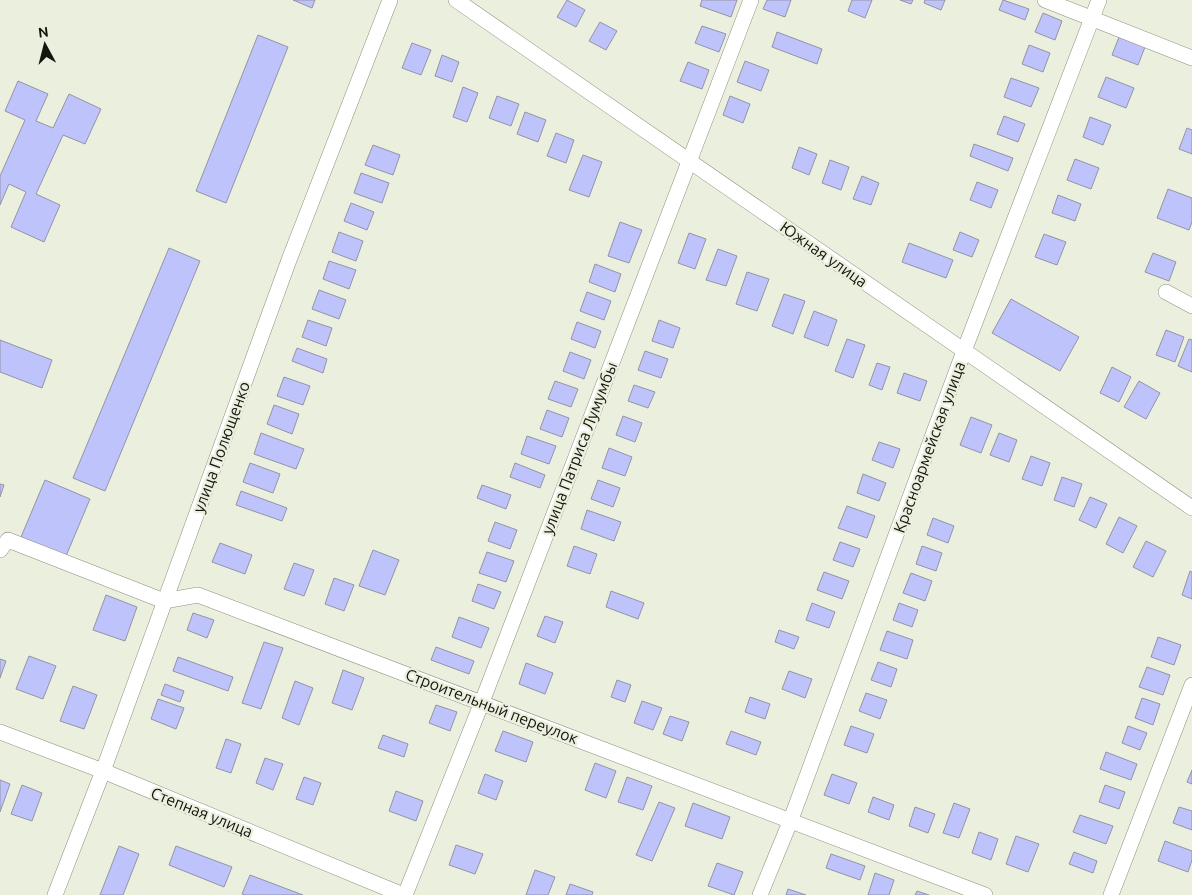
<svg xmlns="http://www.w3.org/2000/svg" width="1192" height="895" font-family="Ubuntu,sans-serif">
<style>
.building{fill:#bfc3fc;stroke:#9394a5}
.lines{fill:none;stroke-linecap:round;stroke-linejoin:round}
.street-casing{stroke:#8d9080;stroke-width:16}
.street{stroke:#fff;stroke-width:15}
.labels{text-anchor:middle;stroke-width:4.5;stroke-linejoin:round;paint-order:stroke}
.street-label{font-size:16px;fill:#14150f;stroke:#ebefdd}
</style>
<rect width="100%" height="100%" fill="#ebefdd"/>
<!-- building -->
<g class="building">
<path d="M293,0H315L312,8Z"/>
<path d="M567,0L585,10L576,27L557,17Z"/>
<path d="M702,0H737L731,17L700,6Z"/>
<path d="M767,0H791L785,17L763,9Z"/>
<path d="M852,0H872L865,18L848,11Z"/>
<path d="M900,0H913L911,4Z"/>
<path d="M925,0H945L941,10L924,3Z"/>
<path d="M1003,0L1029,9L1025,20L999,10Z"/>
<path d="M1043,13L1062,21L1055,40L1035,32Z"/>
<path d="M600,22L617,31L606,50L589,41Z"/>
<path d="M702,26L726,34L719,52L695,43Z"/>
<path d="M777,32L822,49L817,64L772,47Z"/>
<path d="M258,35L288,47L226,203L196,191Z"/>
<path d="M1119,37L1145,47L1138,65L1112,55Z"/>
<path d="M412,43L431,50L421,75L402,68Z"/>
<path d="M1029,45L1050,53L1043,72L1022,64Z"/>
<path d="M442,55L459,62L452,82L435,76Z"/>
<path d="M745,61L769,70L761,91L737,82Z"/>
<path d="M688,62L709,70L702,89L680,81Z"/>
<path d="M1106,77L1134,88L1126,108L1098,97Z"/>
<path d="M1011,78L1039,88L1031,107L1004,97Z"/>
<path d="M18,81L48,94L36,121L53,128L69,94L101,109L85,144L63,135L36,194L60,205L44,242L11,227L26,192L9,184L0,205V176L25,120L5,111Z"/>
<path d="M463,87L478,93L467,122L453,117Z"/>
<path d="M497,96L519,104L511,126L489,118Z"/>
<path d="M730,96L750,104L743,123L723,115Z"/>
<path d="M525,112L546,120L538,142L517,134Z"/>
<path d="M1004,116L1025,124L1018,142L997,134Z"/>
<path d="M1090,117L1111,125L1103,145L1083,137Z"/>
<path d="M1187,128L1192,130V154L1179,149Z"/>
<path d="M556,133L574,140L566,163L547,156Z"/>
<path d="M974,144L1013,158L1008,171L970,156Z"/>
<path d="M373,145L400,155L393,175L365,165Z"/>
<path d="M799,147L817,154L809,175L792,168Z"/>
<path d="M583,155L602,162L589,197L569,190Z"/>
<path d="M1075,159L1099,168L1091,189L1067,180Z"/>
<path d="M830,160L849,167L841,190L822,183Z"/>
<path d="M361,173L389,183L382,203L354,193Z"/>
<path d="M862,176L879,183L871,205L853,199Z"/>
<path d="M977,182L998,190L991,208L970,200Z"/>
<path d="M1168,189L1192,198V222L1189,230L1157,218Z"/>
<path d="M1058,195L1081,204L1075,221L1052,213Z"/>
<path d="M351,203L374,212L367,230L344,221Z"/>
<path d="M620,222L642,230L629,263L608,256Z"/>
<path d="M339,232L363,241L356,261L332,252Z"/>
<path d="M960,232L979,240L972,257L953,250Z"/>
<path d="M689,233L706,239L695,269L678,263Z"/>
<path d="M1044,234L1066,242L1057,265L1035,257Z"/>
<path d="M909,243L953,260L946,278L902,262Z"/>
<path d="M169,248L200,261L105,491L73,478Z"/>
<path d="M718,249L737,256L726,286L706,280Z"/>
<path d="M1153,253L1176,262L1169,281L1145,272Z"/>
<path d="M329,261L356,270L349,289L323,279Z"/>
<path d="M595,264L621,274L615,292L589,282Z"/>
<path d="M747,272L769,279L757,311L736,304Z"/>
<path d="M319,290L346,300L339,319L312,309Z"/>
<path d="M587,292L611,301L604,320L580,311Z"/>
<path d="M784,294L805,301L793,334L772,326Z"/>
<path d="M1011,299L1079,337L1060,371L992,333Z"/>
<path d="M814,311L837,320L828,346L804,337Z"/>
<path d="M308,320L332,328L326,346L302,337Z"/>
<path d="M659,320L680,328L673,348L652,341Z"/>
<path d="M577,322L601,331L595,348L571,339Z"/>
<path d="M1166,330L1184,337L1175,362L1156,355Z"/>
<path d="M847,339L865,345L853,378L835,371Z"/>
<path d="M1189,339L1192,340V372L1178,366Z"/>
<path d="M0,340L52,360L42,388L0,372Z"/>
<path d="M297,348L327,359L323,373L292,361Z"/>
<path d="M645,351L668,359L661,378L638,370Z"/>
<path d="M570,352L591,360L584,379L563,371Z"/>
<path d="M877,363L890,367L882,390L869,385Z"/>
<path d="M1112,367L1131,377L1119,402L1100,393Z"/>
<path d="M904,373L927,381L920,401L897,393Z"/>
<path d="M284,377L310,386L303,405L277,396Z"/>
<path d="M555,381L578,389L571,407L548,399Z"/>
<path d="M1139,381L1160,393L1146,419L1124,407Z"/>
<path d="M634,385L655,392L648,408L628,401Z"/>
<path d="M274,405L299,414L292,434L267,424Z"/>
<path d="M547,410L569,418L562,437L540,429Z"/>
<path d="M623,416L642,423L635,442L616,435Z"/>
<path d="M971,417L992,425L981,453L960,445Z"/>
<path d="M261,433L304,449L296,469L254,454Z"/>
<path d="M999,433L1017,440L1009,462L990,455Z"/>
<path d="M527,436L556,446L549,464L521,454Z"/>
<path d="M879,442L900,449L893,468L872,460Z"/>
<path d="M609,448L632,457L625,476L602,468Z"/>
<path d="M1031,456L1050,463L1042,486L1022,479Z"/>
<path d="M250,463L280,474L273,493L243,482Z"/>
<path d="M515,463L545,475L540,488L510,477Z"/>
<path d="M863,474L886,483L879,501L857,493Z"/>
<path d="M1062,477L1082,484L1074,507L1054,500Z"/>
<path d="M45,480L90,499L66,556L21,537Z"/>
<path d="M598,480L620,488L613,507L591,499Z"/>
<path d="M0,484L4,485L0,497Z"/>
<path d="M482,485L511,495L506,509L477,498Z"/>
<path d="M241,491L287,508L282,521L236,505Z"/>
<path d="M1090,497L1107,504L1096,528L1079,520Z"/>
<path d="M847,506L875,516L867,538L838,528Z"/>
<path d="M587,510L621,522L614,541L581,529Z"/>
<path d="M1119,517L1137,526L1123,553L1106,544Z"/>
<path d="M933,518L954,526L948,543L927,535Z"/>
<path d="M495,522L517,530L510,549L488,541Z"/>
<path d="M1146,541L1166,551L1153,577L1133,567Z"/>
<path d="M840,542L860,549L853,567L833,560Z"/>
<path d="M220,543L252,555L245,574L212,562Z"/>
<path d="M574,546L597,554L590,574L567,566Z"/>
<path d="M922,546L942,553L936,571L916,564Z"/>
<path d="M373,550L399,560L385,595L359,586Z"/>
<path d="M487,552L514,561L506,582L479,573Z"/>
<path d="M294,563L314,570L304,596L284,589Z"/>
<path d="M1190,571L1192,572V599L1182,595Z"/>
<path d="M824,572L849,581L842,599L817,590Z"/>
<path d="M911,573L932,581L925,601L903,593Z"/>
<path d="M334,578L354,585L344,611L325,604Z"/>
<path d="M478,584L501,592L494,609L472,601Z"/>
<path d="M611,591L644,603L638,619L606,607Z"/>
<path d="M106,595L137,607L125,641L93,630Z"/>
<path d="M812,603L835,612L829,628L806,620Z"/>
<path d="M899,603L918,610L912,627L893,620Z"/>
<path d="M193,613L214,620L207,638L187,630Z"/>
<path d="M545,616L563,622L555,643L537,636Z"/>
<path d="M459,617L489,628L481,648L452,637Z"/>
<path d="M779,630L799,637L794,649L775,642Z"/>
<path d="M887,631L913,640L907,659L880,650Z"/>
<path d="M1158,637L1181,645L1174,665L1151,657Z"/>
<path d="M264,642L283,648L261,709L242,703Z"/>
<path d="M436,647L474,661L469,674L431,660Z"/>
<path d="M29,656L56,666L43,699L16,689Z"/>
<path d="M178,657L233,677L228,691L173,671Z"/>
<path d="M0,659L6,661L0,678Z"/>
<path d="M878,662L897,669L891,687L871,680Z"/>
<path d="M526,663L553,673L545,694L519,684Z"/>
<path d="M1147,667L1170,675L1163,695L1139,687Z"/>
<path d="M343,670L364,678L352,710L332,703Z"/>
<path d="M789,671L812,679L805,698L782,689Z"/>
<path d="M617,680L631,685L625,702L611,697Z"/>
<path d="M295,681L313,688L299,725L282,718Z"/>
<path d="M165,684L184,691L180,702L161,695Z"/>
<path d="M73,686L97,695L84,729L60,721Z"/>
<path d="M866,693L887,700L880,719L859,711Z"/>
<path d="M750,697L770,704L765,719L745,712Z"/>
<path d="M1142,698L1160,704L1153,725L1135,718Z"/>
<path d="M158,699L184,708L176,729L151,719Z"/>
<path d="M642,701L662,708L653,730L634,723Z"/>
<path d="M436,705L457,712L450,731L429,723Z"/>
<path d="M670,716L689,722L682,741L663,734Z"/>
<path d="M851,726L874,734L867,753L844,745Z"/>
<path d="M1128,726L1147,733L1140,750L1122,743Z"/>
<path d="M503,731L533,742L526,762L495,751Z"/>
<path d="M731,731L761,742L756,755L726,744Z"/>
<path d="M383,735L408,744L404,757L378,748Z"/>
<path d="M226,739L241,744L231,773L216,768Z"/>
<path d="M1106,752L1137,764L1131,780L1100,769Z"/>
<path d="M265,758L283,764L273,790L256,783Z"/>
<path d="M595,763L616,771L606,798L585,790Z"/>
<path d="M1192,770V784L1187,782Z"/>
<path d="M485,774L503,781L496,800L478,793Z"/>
<path d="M832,774L857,783L849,804L824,795Z"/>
<path d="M304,777L321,783L313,805L296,799Z"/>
<path d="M627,777L652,786L643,810L618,802Z"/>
<path d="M0,780L10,784L0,812Z"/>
<path d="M22,785L42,793L32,821L11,814Z"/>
<path d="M1105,785L1125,792L1119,809L1099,802Z"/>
<path d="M396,791L423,801L416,821L389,811Z"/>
<path d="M873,797L894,805L889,820L868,812Z"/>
<path d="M659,802L675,808L652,861L636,855Z"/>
<path d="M693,803L730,817L722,839L685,826Z"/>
<path d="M954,803L970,809L959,838L943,833Z"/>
<path d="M915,807L935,814L928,833L909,826Z"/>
<path d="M1179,807L1192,811V830L1173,823Z"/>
<path d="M1080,815L1113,826L1106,844L1073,832Z"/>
<path d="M979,832L998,839L991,860L972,853Z"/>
<path d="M1016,836L1039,844L1028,872L1006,864Z"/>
<path d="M1165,841L1192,851V860L1188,872L1158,861Z"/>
<path d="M456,845L483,854L475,874L449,865Z"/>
<path d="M119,846L139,854L123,895H100Z"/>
<path d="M176,846L232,867L224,887L169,865Z"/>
<path d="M1074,852L1097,861L1093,873L1069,864Z"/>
<path d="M831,854L865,866L860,880L826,868Z"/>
<path d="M717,863L743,872L734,895L708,886Z"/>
<path d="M535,870L555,877L548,895H526Z"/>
<path d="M875,873L894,880L889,895H868Z"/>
<path d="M250,875L303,895H245L242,894Z"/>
<path d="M570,884L593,892L592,895H566Z"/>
<path d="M788,889L806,895H786Z"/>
<path d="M917,891L929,895H915Z"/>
</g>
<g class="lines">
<!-- street casing -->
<g class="street-casing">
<g id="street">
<path d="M456,0L1192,508"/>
<path d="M1045,0L1192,58"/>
<path d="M1166,292L1192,306"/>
<path d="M0,550L8,540L164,601L198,595C461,694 722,796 985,895"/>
<path d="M0,732L103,771L403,895"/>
<path d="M55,895L103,771L289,260L390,0"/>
<path d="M405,895L482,702L751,0"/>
<path d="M760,895L790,822L964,351L1099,0"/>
<path d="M1111,895L1192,685"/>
</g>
</g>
<!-- street -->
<use href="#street" class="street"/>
</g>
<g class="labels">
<!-- street labels -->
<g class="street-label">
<text transform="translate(824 254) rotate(35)" y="6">Южная улица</text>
<text transform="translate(221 447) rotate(-70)" y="6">улица Полющенко</text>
<text transform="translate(929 447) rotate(-70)" y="6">Красноармейская улица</text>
<text transform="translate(579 448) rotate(-69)" y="6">улица Патриса Лумумбы</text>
<text transform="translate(492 706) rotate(21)" y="6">Строительный переулок</text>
<text transform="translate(202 812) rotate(22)" y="6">Степная улица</text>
</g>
</g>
<!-- north arrow -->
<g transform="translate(45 45) rotate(353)" stroke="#ebefdd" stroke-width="4" paint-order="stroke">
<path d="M0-4L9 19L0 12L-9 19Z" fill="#14150f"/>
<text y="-8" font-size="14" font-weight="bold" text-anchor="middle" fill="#14150f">N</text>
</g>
</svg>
